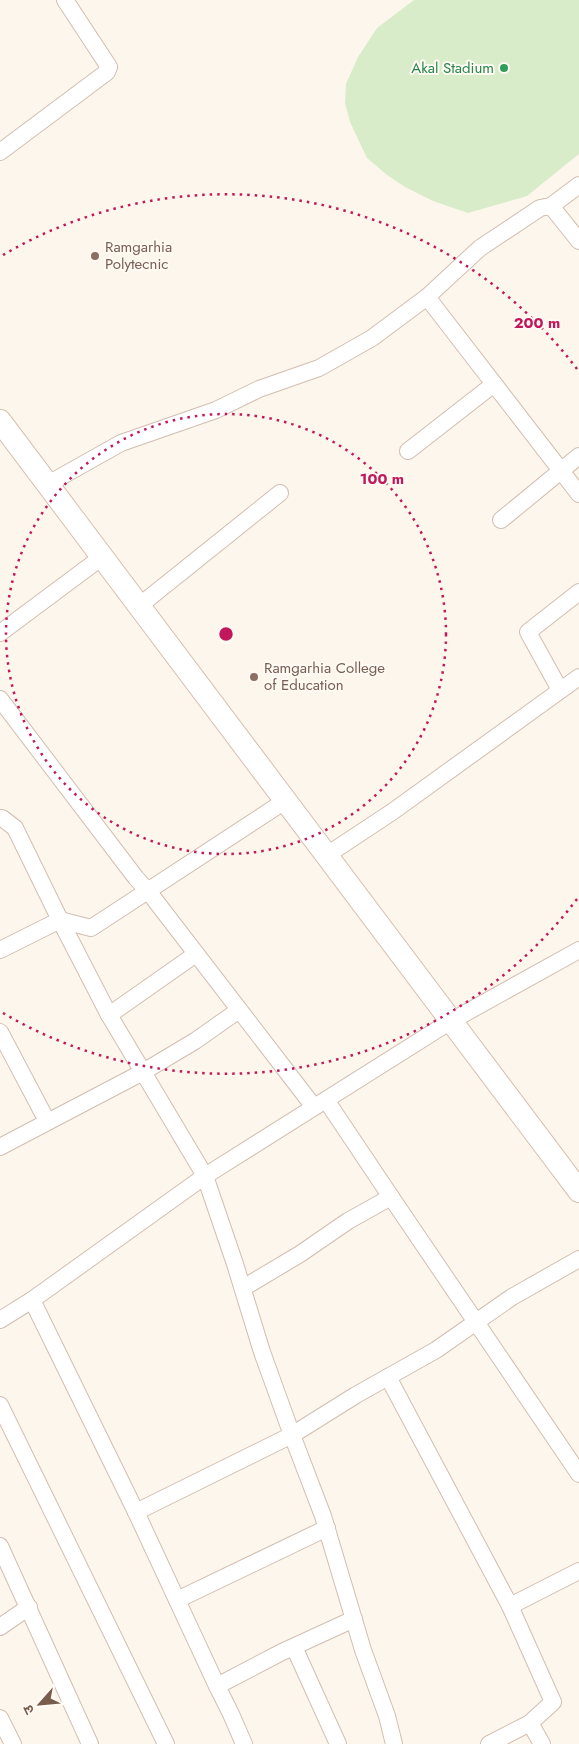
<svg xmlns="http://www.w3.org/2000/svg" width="579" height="1744" font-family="Jost,'Noto Sans Devanagari',sans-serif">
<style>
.pitch{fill:#d8ecc9}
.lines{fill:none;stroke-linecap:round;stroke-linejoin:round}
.street-casing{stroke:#d1beb0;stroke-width:18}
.secondary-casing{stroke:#d6c0b0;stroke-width:24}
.street{stroke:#fff;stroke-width:16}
.secondary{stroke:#fff;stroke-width:22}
.ring{fill:none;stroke:#c2185b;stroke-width:2.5;stroke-dasharray:2.5 5}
.leisure-dot{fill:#2e9e5b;stroke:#fffaf3;stroke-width:2}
.education-dot{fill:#8d6e63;stroke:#fffaf3;stroke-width:2}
.labels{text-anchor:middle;stroke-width:4;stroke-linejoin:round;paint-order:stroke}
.leisure-label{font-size:15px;fill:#27864d;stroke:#fffaf3;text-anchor:end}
.education-label{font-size:15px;fill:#785e54;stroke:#fffaf3;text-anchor:start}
.centre{fill:#c2185b;stroke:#fffaf3;stroke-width:2.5}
.ring-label{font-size:15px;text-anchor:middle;font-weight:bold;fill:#c2185b;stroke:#fffaf3;stroke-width:4;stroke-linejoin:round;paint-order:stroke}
</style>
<rect width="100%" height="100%" fill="#fdf6ec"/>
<!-- pitch -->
<path class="pitch" d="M414,0H579V154L527,196L468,213L433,201L405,187L387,175L367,158L350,122L345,103L346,84L358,57L377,28Z"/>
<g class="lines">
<!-- street casing -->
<g class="street-casing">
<g id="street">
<path d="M0,152L107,72L109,67L65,0"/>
<path d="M551,206L579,241"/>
<path d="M427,297L579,494"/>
<path d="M408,451L494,384"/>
<path d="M48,484L121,443L216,410L259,389L319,368L372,338L427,297L480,248L540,208L551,206L579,185"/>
<path d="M501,520L579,456"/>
<path d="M139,606L280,493"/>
<path d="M0,633L102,557"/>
<path d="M560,690L528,632L579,592"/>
<path d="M0,699L136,878L148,891L314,1107"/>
<path d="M0,818H2L15,828L60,920L91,928L285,801"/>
<path d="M327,855L392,812L579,677"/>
<path d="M0,950L60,920L109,1015L205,1176L451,1021L579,950"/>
<path d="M109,1015L196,954"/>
<path d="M0,1032L47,1121"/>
<path d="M0,1147L143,1072L195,1041L239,1010"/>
<path d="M391,1197L579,1474"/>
<path d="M243,1288L300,1254L348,1221L391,1197L326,1100"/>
<path d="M32,1300L136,1512L292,1435L356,1395L436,1350L512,1297L579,1259"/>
<path d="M0,1320L32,1300L205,1176L235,1264L262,1352L292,1435L323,1516L363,1650L387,1716L394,1744"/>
<path d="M388,1377L510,1606L579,1571"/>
<path d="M0,1405L166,1744"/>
<path d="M136,1512L217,1686"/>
<path d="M0,1546L90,1744"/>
<path d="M177,1600L327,1528"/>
<path d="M0,1627L29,1607"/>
<path d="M294,1647L338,1744"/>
<path d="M0,1718L13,1744"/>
<path d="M530,1723L542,1744"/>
<path d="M244,1744L231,1714L217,1686L282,1652L354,1619"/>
<path d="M489,1744L530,1723L553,1702L510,1606"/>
</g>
</g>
<!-- secondary casing -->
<g class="secondary-casing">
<path id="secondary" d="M0,421L579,1191"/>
</g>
<!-- street -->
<use href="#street" class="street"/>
<!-- secondary -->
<use href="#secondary" class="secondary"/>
</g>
<!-- distance rings -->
<g class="ring">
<circle cx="226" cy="634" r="220"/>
<path d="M577 899A440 440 0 0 1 3 1013M3 255A440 440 0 0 1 577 369"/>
</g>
<!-- markers -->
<circle class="leisure-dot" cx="504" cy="68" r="5"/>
<g class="education-dot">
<circle cx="95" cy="256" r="5"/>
<circle cx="254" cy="677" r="5"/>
</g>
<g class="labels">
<!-- leisure labels -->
<g class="leisure-label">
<text x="494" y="73">Akal Stadium</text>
</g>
<!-- education labels -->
<g class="education-label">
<text x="105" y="252">Ramgarhia<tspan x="105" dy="17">Polytecnic</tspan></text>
<text x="264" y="673">Ramgarhia College<tspan x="264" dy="17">of Education</tspan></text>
</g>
</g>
<circle cx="226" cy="634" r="8" class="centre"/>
<g class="ring-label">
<text x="537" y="328">200 m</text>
<text x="382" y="484">100 m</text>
</g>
<!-- north arrow -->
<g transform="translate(40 1704) rotate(243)" stroke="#fffaf3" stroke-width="4" paint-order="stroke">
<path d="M0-4L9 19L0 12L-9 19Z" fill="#7a5c4d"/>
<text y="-8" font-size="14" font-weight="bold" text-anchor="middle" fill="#7a5c4d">उ</text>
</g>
</svg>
